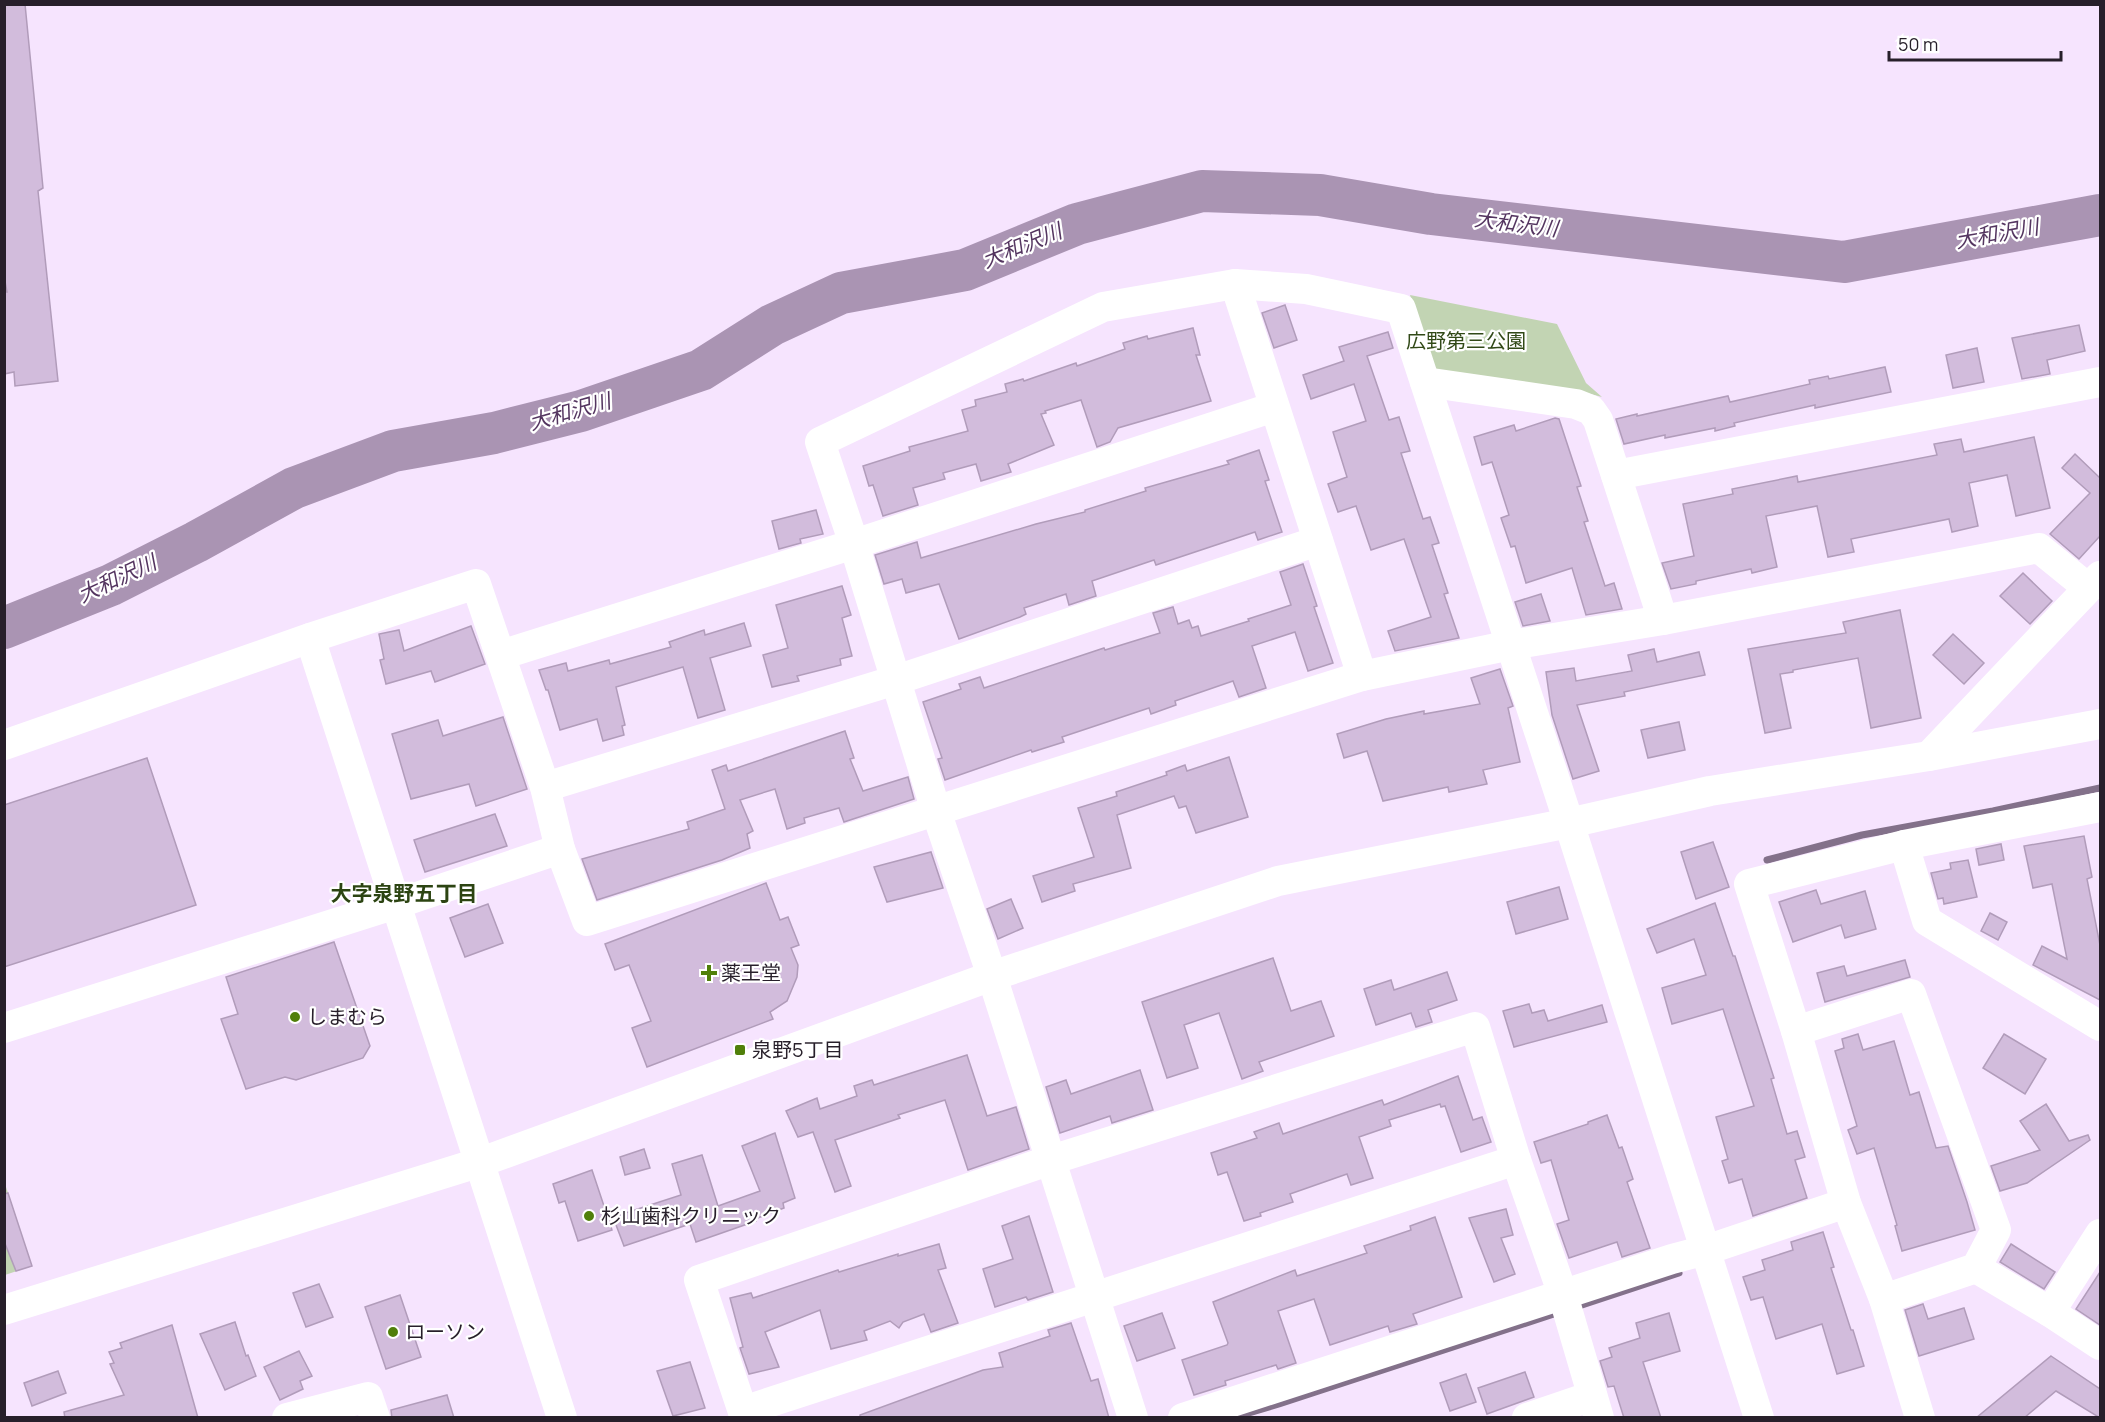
<svg xmlns="http://www.w3.org/2000/svg" width="2105" height="1422" font-family="Manrope,'Noto Sans JP',sans-serif">
<style>
.green{fill:#c2d4b3}
.lines{fill:none;stroke-linecap:round;stroke-linejoin:round}
.stream{stroke:#83718a;stroke-width:7}
.river{stroke:#aa94b3;stroke-width:42}
.building{fill:#d2bcdc;stroke:#b19cba;stroke-width:1.5}
.minor{stroke:#fff;stroke-width:30}
.poi-dot{fill:#507f0a;stroke:#fff;stroke-width:2}
.labels{text-anchor:middle;stroke-width:4.5;stroke-linejoin:round;paint-order:stroke}
.park-label{font-size:20px;fill:#314917;stroke:#fff}
.poi-label{font-size:20px;fill:#271f2a;stroke:#fff;text-anchor:start}
.water-label{font-size:21px;font-style:italic;fill:#543560;stroke:#fff}
.neighbourhood-label{font-size:21px;font-weight:bold;fill:#2c4412;stroke:#fff}
</style>
<rect width="100%" height="100%" fill="#f6e4fe"/>
<!-- green -->
<g class="green">
<path d="M1410,295L1557,324L1586,383L1602,397L1575,390L1434,369Z"/>
<path d="M4,1181L32,1266L5,1275H4Z"/>
</g>
<g class="lines">
<!-- stream -->
<g class="stream">
<path d="M1767,860L1862,835L1993,811L2100,788"/>
<path d="M1573,1308L1679,1273"/>
<path d="M1232,1418L1279,1404L1560,1312"/>
</g>
<!-- river -->
<path class="river" d="M4,628L111,585L196,542L294,488L393,451L494,433L581,411L701,370L772,325L841,293L965,270L1077,224L1202,191L1320,195L1431,214L1844,262L2100,215"/>
</g>
<!-- building -->
<g class="building">
<path d="M4,4H25L43,188L38,191L58,381L15,386L14,372L4,374V292H7L4,276Z"/>
<path d="M1285,305L1297,340L1274,348L1262,313Z"/>
<path d="M2079,325L2085,351L2047,360L2050,374L2022,379L2012,338Z"/>
<path d="M1193,328L1200,355H1196L1211,401L1118,428L1110,442L1097,447L1081,400L1045,411L1046,413L1041,414L1054,445L1008,464L1011,472L981,481L976,464L943,473L945,479L913,488L918,505L883,516L873,485L869,486L863,466L910,451L909,447L968,431L962,410L976,406L975,400L1007,392L1005,384L1023,379L1024,381L1076,363L1077,366L1125,349L1123,343L1147,336L1148,339Z"/>
<path d="M1388,332L1393,348L1367,356L1389,420L1399,417L1410,451L1401,453L1423,519L1430,517L1439,543L1432,545L1448,593L1444,594L1459,638L1395,651L1388,631L1431,617L1404,539L1371,550L1356,506L1338,512L1328,484L1347,477L1333,432L1366,421L1354,384L1311,399L1303,375L1344,361L1339,347Z"/>
<path d="M1977,348L1984,382L1953,388L1946,355Z"/>
<path d="M1885,367L1891,392L1815,408V405L1734,423L1735,426L1715,431V428L1665,438V435L1624,444L1616,419L1637,414V416L1728,396L1730,402L1810,384L1809,380L1828,376L1829,379Z"/>
<path d="M1555,418L1559,419L1581,486L1577,487L1588,521L1584,522L1605,586L1614,583L1622,609L1586,615L1572,568L1526,583L1515,546L1511,547L1501,518L1509,515L1492,462L1482,465L1474,437L1514,425L1516,431Z"/>
<path d="M2034,437L2050,508L2016,516L2007,475L1969,483L1978,526L1952,532L1949,519L1905,528L1851,539L1854,552L1828,557L1817,506L1766,516L1777,567L1752,573L1751,569L1696,581V584L1671,589L1662,563L1694,556L1683,504L1733,494L1732,489L1797,476L1798,482L1937,455L1934,444L1961,439L1964,452Z"/>
<path d="M1259,450L1269,480L1265,481L1282,532L1258,540L1255,532L1156,565L1154,560L1092,581L1096,596L1069,605L1066,594L1024,608L1026,614L1020,617L959,639L939,584L906,593L902,579L884,584L875,555L917,542L921,558L1036,524L1085,512V510L1146,491L1145,488L1229,464L1227,461Z"/>
<path d="M2075,454L2100,478V536L2079,559L2050,534L2090,493L2062,468Z"/>
<path d="M816,510L823,534L800,539L801,543L779,549L772,521Z"/>
<path d="M1303,564L1317,606L1314,607L1333,663L1308,671L1295,632L1252,646L1266,688L1239,697L1233,681L1175,701L1176,705L1151,714L1149,708L1062,737L1064,742L1032,752L1031,750L945,780L938,759L942,758L923,702L961,689L959,684L980,677L984,688L1104,648L1105,650L1160,633L1153,613L1173,607L1178,624L1189,620L1192,628L1198,626L1201,636L1249,621L1248,619L1291,605L1280,572Z"/>
<path d="M2023,573L2052,601L2030,624L2000,596Z"/>
<path d="M842,586L851,615L842,618L852,656L840,659L841,665L797,676L799,681L772,687L763,655L788,648L776,605Z"/>
<path d="M1541,594L1550,621L1523,626L1515,602Z"/>
<path d="M1900,610L1921,718L1871,728L1858,658L1793,670V672L1780,674L1791,728L1765,733L1748,649L1846,633L1843,622Z"/>
<path d="M744,623L751,646L710,658L725,710L698,718L683,667L616,687L625,725L622,726L624,735L603,741L597,719L560,730L548,690H546L539,670L566,663L568,671L609,660L610,664L671,647L669,642L704,630L705,635Z"/>
<path d="M471,626L485,664L435,682L431,671L386,684L380,660L384,659L379,634L399,630L404,651Z"/>
<path d="M1953,634L1984,663L1964,684L1933,655Z"/>
<path d="M1654,649L1657,662L1699,652L1705,675L1624,692L1625,696L1577,705L1599,771L1573,779L1552,715L1546,672L1574,668L1576,681L1632,671L1628,655Z"/>
<path d="M1500,669L1513,706L1508,708L1520,762L1483,770L1487,784L1449,792L1448,787L1383,801L1367,751L1344,758L1337,734L1386,719L1424,711V714L1480,704L1471,678Z"/>
<path d="M503,717L527,789L476,806L469,784L411,799L392,734L438,720L443,736Z"/>
<path d="M1679,722L1685,750L1648,758L1641,730Z"/>
<path d="M845,731L854,758L850,759L863,791L908,777L914,799L844,822L839,808L804,818L805,823L787,829L775,789L740,800L753,831L747,834L750,848L722,860L597,900L582,859L689,829L687,822L725,809L712,770L726,765L728,771Z"/>
<path d="M1229,757L1248,817L1196,833L1186,806L1179,808L1174,796L1117,815L1131,868L1073,884L1075,891L1042,902L1033,876L1094,857L1078,808L1117,796L1116,792L1167,775L1166,772L1185,765L1187,771Z"/>
<path d="M147,758L196,905L4,967V805Z"/>
<path d="M495,814L507,846L425,872L414,840Z"/>
<path d="M2084,836L2092,877L2087,879L2100,945V1000L2033,965L2042,946L2067,959L2052,884L2033,888L2024,846Z"/>
<path d="M1713,842L1729,887L1696,899L1681,852Z"/>
<path d="M2001,844L2004,860L1979,865L1976,849Z"/>
<path d="M931,852L943,888L887,902L874,867Z"/>
<path d="M1968,860L1977,897L1944,904L1943,898L1938,899L1931,873L1951,869L1950,863Z"/>
<path d="M766,883L780,920L788,917L799,945L791,948L798,965L797,977L787,1001L770,1012L773,1019L647,1067L632,1028L651,1021L629,965L615,970L605,944Z"/>
<path d="M1559,887L1568,919L1516,934L1507,902Z"/>
<path d="M1816,890L1821,904L1865,891L1876,929L1845,938L1841,925L1793,942L1779,902Z"/>
<path d="M1011,899L1023,928L998,939L987,909Z"/>
<path d="M1715,903L1733,956H1735L1774,1078L1771,1079L1787,1134L1797,1131L1805,1157L1795,1160L1807,1198L1753,1216L1742,1179L1729,1183L1722,1161L1728,1159L1716,1117L1754,1106L1723,1009L1672,1024L1662,988L1706,975L1694,939L1657,953L1647,929Z"/>
<path d="M488,904L503,943L465,957L450,918Z"/>
<path d="M1990,913L2007,922L1998,940L1981,931Z"/>
<path d="M334,942L370,1046L363,1058L296,1080L285,1077L246,1089L221,1019L238,1014L226,977Z"/>
<path d="M1273,958L1291,1011L1321,1001L1334,1036L1259,1062L1263,1071L1242,1079L1219,1013L1184,1025L1198,1068L1167,1078L1142,1002Z"/>
<path d="M1905,960L1910,977L1825,1002L1817,973L1844,966L1847,976Z"/>
<path d="M1447,972L1457,1000L1428,1010L1432,1022L1416,1027L1411,1013L1376,1025L1364,989L1391,980L1394,990Z"/>
<path d="M1529,1004L1532,1013L1544,1010L1548,1021L1602,1005L1607,1022L1514,1047L1503,1011Z"/>
<path d="M1858,1034L1863,1050L1894,1041L1910,1095L1919,1092L1936,1148L1948,1146L1967,1202L1975,1230L1902,1251L1895,1226L1897,1225L1874,1148L1857,1154L1848,1130L1857,1126L1835,1051L1844,1048L1842,1039Z"/>
<path d="M2004,1034L2046,1059L2025,1094L1983,1068Z"/>
<path d="M967,1055L987,1116L1016,1107L1029,1149L968,1170L945,1100L898,1115L900,1118L835,1140L851,1186L835,1192L813,1132L798,1137L786,1111L817,1098L820,1109L857,1096L854,1086L872,1080L874,1085Z"/>
<path d="M1140,1070L1153,1110L1112,1123L1110,1116L1060,1133L1046,1087L1066,1080L1071,1094Z"/>
<path d="M1458,1076L1473,1120L1482,1117L1491,1142L1461,1152L1445,1106L1441,1107L1440,1104L1389,1120L1391,1126L1359,1137L1373,1178L1351,1185L1347,1174L1290,1194L1293,1202L1260,1213L1261,1216L1244,1221L1227,1172L1218,1175L1211,1153L1257,1138L1254,1132L1279,1123L1283,1134L1382,1100L1384,1105Z"/>
<path d="M2046,1104L2069,1141L2088,1135L2090,1140L2027,1183L2000,1191L1991,1166L2040,1150L2020,1121Z"/>
<path d="M1607,1115L1619,1148L1622,1147L1633,1179L1627,1182L1650,1248L1622,1257L1617,1242L1569,1258L1557,1224L1569,1220L1551,1160L1541,1163L1534,1142L1588,1124V1122Z"/>
<path d="M775,1133L795,1198L783,1203L784,1208L755,1219L756,1221L696,1242L690,1224L624,1246L613,1217L681,1195L672,1164L702,1155L718,1206L760,1191L742,1146Z"/>
<path d="M644,1149L650,1168L625,1175L620,1157Z"/>
<path d="M592,1170L612,1230L578,1241L565,1201L559,1203L553,1184Z"/>
<path d="M8,1193L32,1266L16,1271L4,1241V1194Z"/>
<path d="M1506,1209L1513,1235L1501,1238L1515,1274L1494,1282L1469,1218Z"/>
<path d="M1029,1216L1053,1292L1028,1300L1026,1297L995,1307L983,1269L1013,1259L1002,1226Z"/>
<path d="M1435,1217L1462,1297L1413,1314L1417,1324L1390,1332L1388,1326L1330,1345L1314,1299L1278,1311L1296,1363L1278,1369L1276,1365L1225,1381L1226,1385L1194,1395L1182,1360L1227,1345L1228,1343L1213,1302L1295,1270L1297,1276L1367,1253L1364,1246L1411,1230L1410,1226Z"/>
<path d="M1823,1232L1834,1267L1831,1268L1851,1330H1853L1864,1366L1837,1374L1822,1324L1776,1339L1763,1297L1751,1300L1743,1277L1765,1270L1762,1260L1793,1250L1791,1242Z"/>
<path d="M939,1244L946,1268L938,1270L958,1323L931,1332L924,1314L903,1322L899,1328L890,1321L864,1331L867,1340L831,1349L820,1310L765,1332L779,1367L749,1374L740,1348L743,1347L730,1298L751,1293L753,1298L838,1270L839,1272L898,1254V1256Z"/>
<path d="M2011,1244L2055,1272L2044,1289L2000,1262Z"/>
<path d="M2100,1272V1325L2076,1309Z"/>
<path d="M319,1284L333,1317L306,1327L293,1293Z"/>
<path d="M400,1295L421,1357L386,1369L365,1307Z"/>
<path d="M1923,1304L1928,1319L1964,1308L1974,1339L1919,1356L1905,1310Z"/>
<path d="M1162,1313L1175,1348L1137,1361L1124,1326Z"/>
<path d="M1669,1313L1680,1351L1643,1362L1661,1418H1624L1614,1386L1608,1387L1600,1361L1612,1357L1609,1348L1640,1338L1636,1323Z"/>
<path d="M235,1322L246,1356L248,1355L256,1376L225,1390L200,1334Z"/>
<path d="M1071,1323L1091,1381L1098,1379L1109,1418H860V1415L983,1370L1003,1367L999,1353L1050,1336L1048,1330Z"/>
<path d="M172,1325L198,1418H65L64,1412L124,1395L110,1364L114,1363L109,1352L122,1348L120,1343Z"/>
<path d="M299,1351L312,1376L300,1381L303,1389L280,1400L264,1367Z"/>
<path d="M2051,1356L2100,1389V1418L2056,1391L2024,1418H1976Z"/>
<path d="M690,1362L705,1408L673,1416L657,1371Z"/>
<path d="M58,1371L66,1393L32,1406L24,1383Z"/>
<path d="M1525,1372L1534,1397L1487,1414L1478,1388Z"/>
<path d="M1466,1374L1476,1402L1450,1411L1440,1383Z"/>
<path d="M447,1395L454,1418H392L391,1410Z"/>
</g>
<g class="lines">
<!-- minor -->
<g class="minor">
<path d="M1235,284L1362,676"/>
<path d="M1425,382L1576,404L1591,410L1598,420L1663,620"/>
<path d="M1616,475L2100,382"/>
<path d="M310,638L562,1418"/>
<path d="M501,655L854,544L1274,407"/>
<path d="M4,745L310,638L476,584L545,787L560,849L587,921L1362,676L1511,645L1663,620L2039,548L2088,588"/>
<path d="M1929,756L2100,576"/>
<path d="M545,787L896,680L1318,541"/>
<path d="M1904,845L1927,921L2100,1026"/>
<path d="M4,1028L396,904L560,849"/>
<path d="M1796,1031L1911,994L1996,1230L1976,1268L1884,1299"/>
<path d="M2100,1234L2050,1312L2100,1345"/>
<path d="M1976,1268L2050,1312"/>
<path d="M4,1310L481,1162L992,976L1278,881L1569,823L1710,791L1929,756L2100,724"/>
<path d="M743,1411L1516,1160"/>
<path d="M287,1418L368,1397L375,1418"/>
<path d="M745,1418L699,1280L1051,1160L1475,1027L1516,1160L1563,1295L1599,1418"/>
<path d="M1133,1418L992,976L936,811L854,544L820,442L1103,307L1235,284L1306,289L1401,309L1569,823L1759,1418"/>
<path d="M1183,1418L1672,1259L1706,1250L1846,1203"/>
<path d="M1527,1418L1592,1396"/>
<path d="M1920,1418L1884,1299L1846,1203L1796,1031L1749,884L1904,845L2100,807"/>
</g>
</g>
<!-- markers -->
<g class="poi-dot">
<path d="M706 964h6v6h6v6h-6v6h-6v-6h-6v-6h6z"/>
<circle cx="295" cy="1017" r="6"/>
<rect x="734" y="1044" width="12" height="12" rx="3"/>
<circle cx="589" cy="1216" r="6"/>
<circle cx="393" cy="1332" r="6"/>
</g>
<g class="labels">
<!-- park labels -->
<g class="park-label">
<text x="1466" y="348">広野第三公園</text>
</g>
<!-- poi labels -->
<g class="poi-label">
<text x="721" y="980">薬王堂</text>
<text x="307" y="1024">しまむら</text>
<text x="752" y="1057">泉野5丁目</text>
<text x="601" y="1223">杉山歯科クリニック</text>
<text x="405" y="1339">ローソン</text>
</g>
<!-- water labels -->
<g class="water-label">
<text transform="translate(1516 224) rotate(7)" y="7">大和沢川</text>
<text transform="translate(1997 234) rotate(-10)" y="7">大和沢川</text>
<text transform="translate(1022 246) rotate(-22)" y="7">大和沢川</text>
<text transform="translate(570 412) rotate(-16)" y="7">大和沢川</text>
<text transform="translate(117 579) rotate(-25)" y="7">大和沢川</text>
</g>
<!-- neighbourhood labels -->
<g class="neighbourhood-label">
<text x="404" y="901">大字泉野五丁目</text>
</g>
</g>
<!-- border -->
<rect width="2105" height="1422" fill="none" stroke="#271f2a" stroke-width="12"/>
<!-- scale -->
<path d="M1889 51v9h172v-9" fill="none" stroke="#271f2a" stroke-width="3"/>
<text x="1898" y="51" font-size="18" fill="#271f2a" stroke="#ffffff" stroke-width="4.5" paint-order="stroke">50 m</text>
</svg>
